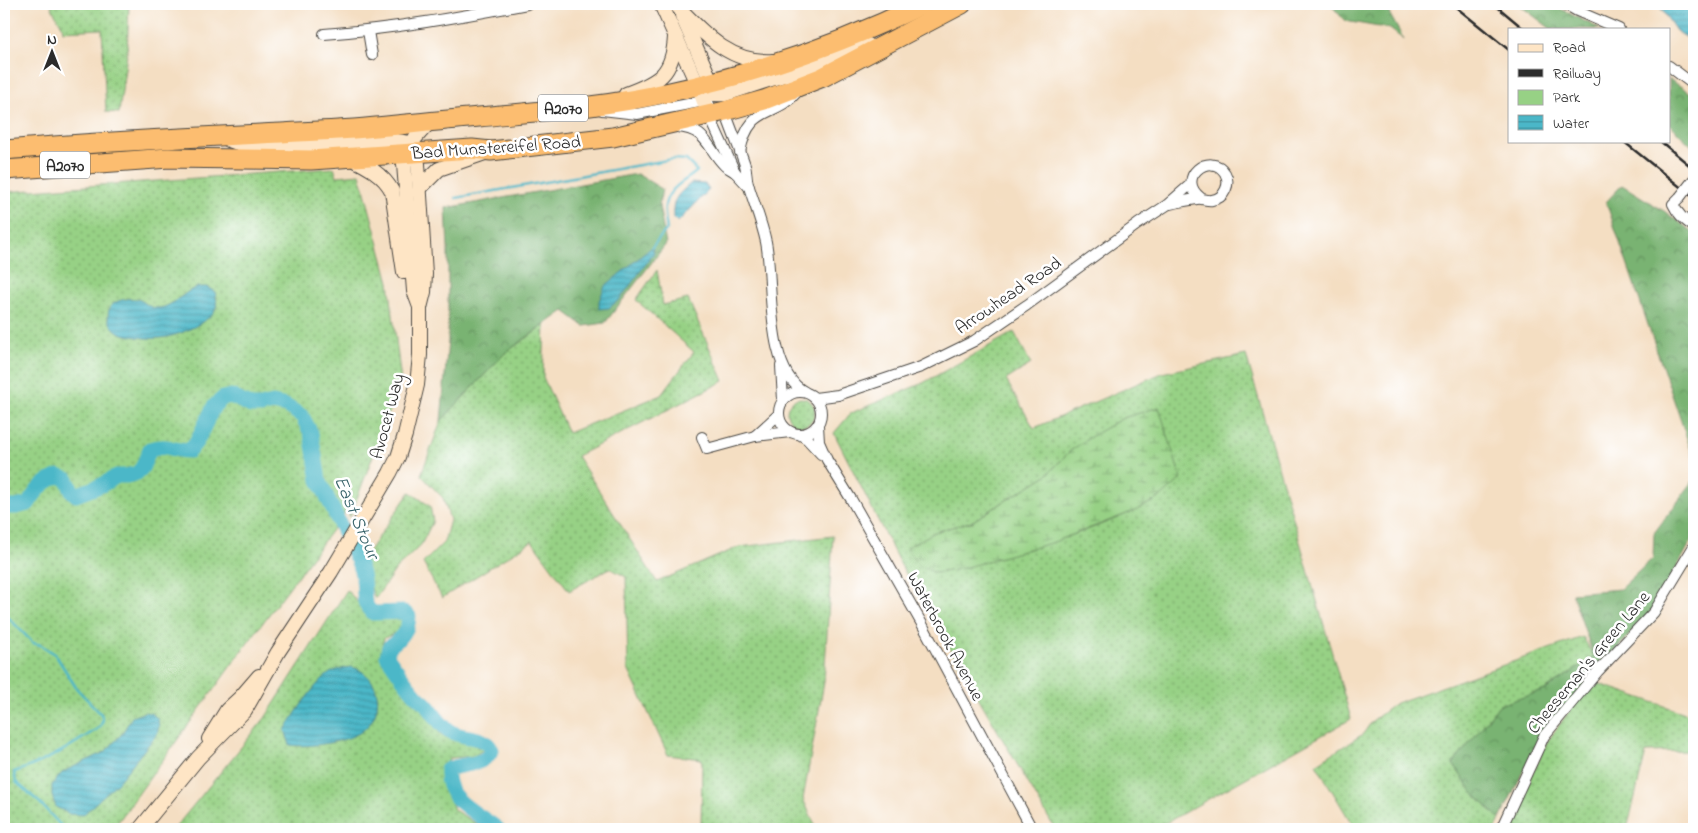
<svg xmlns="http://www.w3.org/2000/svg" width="1698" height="833" font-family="'Indie Flower',sans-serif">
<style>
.green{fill:url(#green-dots);stroke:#617e58;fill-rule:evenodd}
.forest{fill:url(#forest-crowns);stroke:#526f4e}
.wetland{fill:url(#wetland-marsh);stroke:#617e58}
.water{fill:url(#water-rules);stroke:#3b717a}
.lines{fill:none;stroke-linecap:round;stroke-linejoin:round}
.stream{stroke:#4bb7c8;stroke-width:2.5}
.river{stroke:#4bb7c8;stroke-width:15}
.street-casing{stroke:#494642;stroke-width:12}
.secondary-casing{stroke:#494642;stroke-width:16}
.highway-casing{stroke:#494642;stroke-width:21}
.street{stroke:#fff;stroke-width:10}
.secondary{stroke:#fee5c5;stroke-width:14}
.highway{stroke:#fcbd6f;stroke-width:19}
.rail{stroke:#2b2b2b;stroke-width:2.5}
.street-bridge-casing{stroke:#494642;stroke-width:12;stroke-linecap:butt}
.street-bridge{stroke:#fff;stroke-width:10}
.labels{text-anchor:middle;stroke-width:5;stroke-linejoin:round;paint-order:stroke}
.shield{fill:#fff;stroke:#6b6b6b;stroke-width:1}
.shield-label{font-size:16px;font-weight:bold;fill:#2b2b2b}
.street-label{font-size:18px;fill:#2b2b2b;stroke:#fff}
.water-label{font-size:19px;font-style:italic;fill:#38636a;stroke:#fff}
</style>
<defs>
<pattern id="green-dots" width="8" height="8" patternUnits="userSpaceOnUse" patternTransform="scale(1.25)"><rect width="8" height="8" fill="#97d185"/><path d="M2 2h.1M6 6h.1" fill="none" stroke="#7baa6d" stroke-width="1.8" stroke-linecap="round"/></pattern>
<pattern id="forest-crowns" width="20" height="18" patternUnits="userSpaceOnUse" patternTransform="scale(1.25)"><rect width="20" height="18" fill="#79b372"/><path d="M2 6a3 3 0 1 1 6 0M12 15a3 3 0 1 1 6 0" fill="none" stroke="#63925e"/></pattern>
<pattern id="wetland-marsh" width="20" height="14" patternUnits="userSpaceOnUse" patternTransform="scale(1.25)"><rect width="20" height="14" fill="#97d185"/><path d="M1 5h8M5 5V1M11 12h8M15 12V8" fill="none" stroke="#7baa6d"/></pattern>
<pattern id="water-rules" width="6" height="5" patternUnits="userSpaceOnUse" patternTransform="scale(1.25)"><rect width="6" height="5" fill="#4bb7c8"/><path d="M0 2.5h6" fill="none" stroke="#3f95a3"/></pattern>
</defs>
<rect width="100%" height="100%" fill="#fff"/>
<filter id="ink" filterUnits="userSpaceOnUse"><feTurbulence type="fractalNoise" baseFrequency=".02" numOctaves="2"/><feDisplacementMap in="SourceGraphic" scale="10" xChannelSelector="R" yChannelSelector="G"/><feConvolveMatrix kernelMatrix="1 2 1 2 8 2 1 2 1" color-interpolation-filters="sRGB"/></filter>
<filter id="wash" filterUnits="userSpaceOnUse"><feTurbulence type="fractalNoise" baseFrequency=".0096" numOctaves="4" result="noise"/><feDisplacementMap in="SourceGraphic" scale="20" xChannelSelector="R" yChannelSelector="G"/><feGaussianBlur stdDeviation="1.12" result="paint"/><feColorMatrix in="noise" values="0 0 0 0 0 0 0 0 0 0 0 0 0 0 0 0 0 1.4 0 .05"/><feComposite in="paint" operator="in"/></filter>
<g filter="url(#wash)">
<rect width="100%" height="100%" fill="#f4dec2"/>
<!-- green -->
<g class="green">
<path d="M51,4H129L127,54L119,113L106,112L102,29L63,31C62,21 53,14 51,4Z"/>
<path d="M334,168L337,176L360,174L389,282L401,381L350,517L347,510L238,656L113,829H4V192Z"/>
<path d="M657,270L663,305L688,299L724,381L577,456L657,582L739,547L833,536L824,682L803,799L817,829H701L702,759L668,755L628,669L626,577L610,568L569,591L532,541L442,598L423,563L444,542L450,520L443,498L421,475L441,421L505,353L545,325L543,377L568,433L661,395L694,352L636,300Z"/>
<path d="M1014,332L1031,364L1006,380L1034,428L1162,373L1246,355L1351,719L1155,829H1055L898,560L834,433L851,413L923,383ZM1159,408L1161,497C1115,522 1064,539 1014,553C988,561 963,568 936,573L935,532L973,521L1047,475L1070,451L1123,418Z"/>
<circle cx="801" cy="412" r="14"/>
<path d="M410,492L430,506L433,521L421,545L396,569L375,599L361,562Z"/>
<path d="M347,590L372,619H405L401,631L384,638L380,655L442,736L464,741L484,749L474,756L450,758L441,772L454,810L485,829H174L265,718Z"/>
<path d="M1583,637L1594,657L1545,690L1499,706L1453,764L1473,793L1500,819L1496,829H1355L1316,764L1363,734L1372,721L1396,703Z"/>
<path d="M1591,681L1694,716V740L1689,751L1646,752L1627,829H1507L1547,742Z"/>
</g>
<!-- forest -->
<g class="forest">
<path d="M1330,4H1384L1404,40L1390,29L1345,21Z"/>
<path d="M1518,4H1555L1559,8L1600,29H1551Z"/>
<path d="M1669,79L1694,95V148L1669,124Z"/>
<path d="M637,174L662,189L659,206L666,244L605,323L584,326L564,311L505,353L441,421L448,341V249L446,208Z"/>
<path d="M1622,185L1664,211L1694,233V459L1606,202Z"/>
<path d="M1694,480V536L1675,571L1653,609L1542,733L1500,819L1473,793L1453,764L1499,705L1545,690L1594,657L1572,593L1620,589L1653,558L1654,533Z"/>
</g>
<!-- wetland -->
<path class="wetland" d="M1159,407L1181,479L1161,497L1137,510L1054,542L960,569L936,573L919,566L906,548L935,532L973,521L1047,475L1070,451L1095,434L1123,418Z"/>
<!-- water -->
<g class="water">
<path d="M1658,4H1694V42L1676,31Z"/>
<path d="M691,183L705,184L709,190L678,222L673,218C672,199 677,195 691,183Z"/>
<path d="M652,247L654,253L620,299L609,308L599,309V301L605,286Z"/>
<path d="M198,287H207L215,292C219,309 215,314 201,323C184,333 166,340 146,338C138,337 124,336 117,331C107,324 104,309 116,302C122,299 135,297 142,301C148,305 150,308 159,308C173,307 184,291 198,287Z"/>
<path d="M352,667C382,676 386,713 362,731C348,742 307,748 290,745L285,730C295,714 316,680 332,672C338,669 345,668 352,667Z"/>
<path d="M145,712C158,714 161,722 157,734L118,782L83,815L69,814L56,807L52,796V785L61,774L67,770L105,752L121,735L132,717Z"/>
</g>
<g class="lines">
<!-- stream -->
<g class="stream">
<path d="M456,198L673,159L686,160L697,171C691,177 684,180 678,185C661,199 664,211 667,229L652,247"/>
<path d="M4,613L33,643L41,645L55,654L77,689L101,714L103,720L100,727C73,745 45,763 14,772L16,782L39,802L64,829"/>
</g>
<!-- river -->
<path class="river" d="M4,507H16L28,504C37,490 42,483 58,476L67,479L72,491L76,495L102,485L117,476H127L137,473L142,468L150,449C169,443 172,451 189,451L197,441L214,406L223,398L231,396L251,406H261L273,403L286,406L302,416L311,433L319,480L358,562C360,568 362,573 363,579C365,592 361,604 373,613L404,612L409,616C409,631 400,639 389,647L387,656C396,669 406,684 417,696C419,699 423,701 426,704C433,712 439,723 448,730C462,740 483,733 492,750C483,768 462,762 447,770C444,801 479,813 498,829"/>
</g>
</g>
<g filter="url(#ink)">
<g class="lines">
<!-- street casing -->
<g class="street-casing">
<g id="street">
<path d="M1565,4L1577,11L1619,29"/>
<path d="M368,31L372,55"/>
<path d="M324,34C393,29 459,17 527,4"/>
<path d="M1669,66L1694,85"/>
<path d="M722,109L725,111C731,129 739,147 745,165C747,172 746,180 749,187C755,206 762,223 766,242C774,281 764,370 805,392"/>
<path d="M602,110L637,114L699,102L709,104"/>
<path d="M709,115L735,172L749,187"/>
<path d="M677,127C708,129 707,149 725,166C728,168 732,170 735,172"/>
<path d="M740,152C749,104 774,119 797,92"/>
<path d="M1680,197L1673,204C1678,215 1685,221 1694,227"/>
<path d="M1170,204C1179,202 1188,200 1197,199C1202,198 1207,201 1212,200C1225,198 1231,184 1225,173C1211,150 1174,178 1201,198"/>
<path d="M781,366L783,400"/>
<circle cx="800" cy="413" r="21"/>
<path d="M815,398L838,395L921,367L974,341L1027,305L1138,224L1167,205L1191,184"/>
<path d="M818,425L819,442L827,460L851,499L922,624L1032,829"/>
<path d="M799,434L807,439L821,454"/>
<path d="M755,436L779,414"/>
<path d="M702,437L707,449L755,436L790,432"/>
<path d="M1501,829L1544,736L1598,671L1654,612L1694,546"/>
</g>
</g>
<!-- secondary casing -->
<g class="secondary-casing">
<g id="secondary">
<path d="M661,4L698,86L709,115"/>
<path d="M678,7C705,35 731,64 773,61"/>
<path d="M682,16L715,90"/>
<path d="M698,86C707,95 713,95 725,94L818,64L868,45"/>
<path d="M626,94C659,82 673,74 675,37"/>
<path d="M351,158C367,166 383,174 392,191L404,272"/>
<path d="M420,188L439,169L488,152"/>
<path d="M420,307L414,291L404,164C406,146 418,134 431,121"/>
<path d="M209,739L227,710L240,698L259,676"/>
<path d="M140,829L198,758L245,710L278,652L331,572L390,473L398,457L405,435L417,385L420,355V308L424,292L425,274L418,164L416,153L411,144C394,138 374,142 357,144C324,146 258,152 229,140"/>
</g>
</g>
<!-- highway casing -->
<g class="highway-casing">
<g id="highway">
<path d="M4,150C115,140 226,136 338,130C385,127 432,121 479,117C542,111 607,107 670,92C758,73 843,43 923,4"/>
<path d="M4,170L169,158L311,160L472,149L491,151L613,137L725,111L764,100L823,77L962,4"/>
</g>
</g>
<!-- street -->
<use href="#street" class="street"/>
<!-- secondary -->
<use href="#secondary" class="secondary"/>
<!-- highway -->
<use href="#highway" class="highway"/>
<!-- rail -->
<g class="rail">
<path d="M1452,4L1509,50"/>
<path d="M1494,4L1524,29"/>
<path d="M1623,141L1694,198"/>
<path d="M1660,141L1694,169"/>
</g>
<!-- street-bridge casing -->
<g class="street-bridge-casing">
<path id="street-bridge" d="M1680,197L1694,179"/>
</g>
<!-- street-bridge -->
<use href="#street-bridge" class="street-bridge"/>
</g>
</g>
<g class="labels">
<!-- shield labels -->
<g class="shield">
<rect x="538" y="94.5" width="50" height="27" rx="4"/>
<rect x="40" y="151.5" width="50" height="27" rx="4"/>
</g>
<g class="shield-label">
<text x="563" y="114">A2070</text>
<text x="65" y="171">A2070</text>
</g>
<!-- street labels -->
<g class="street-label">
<text transform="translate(496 147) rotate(-4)" y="6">Bad Munstereifel Road</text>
<text transform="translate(1008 295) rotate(-34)" y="6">Arrowhead Road</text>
<text transform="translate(387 416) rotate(-75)" y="6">Avocet Way</text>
<text transform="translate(946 636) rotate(62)" y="6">Waterbrook Avenue</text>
<text transform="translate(1588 662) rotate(-50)" y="6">Cheeseman's Green Lane</text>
</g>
<!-- water labels -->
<g class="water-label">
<text transform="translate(358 517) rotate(67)" y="7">East Stour</text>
</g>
</g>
<!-- margin -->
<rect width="1698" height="833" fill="none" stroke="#fff" stroke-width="20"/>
<!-- legend -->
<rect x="1508" y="28" width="162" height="115" fill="#ffffff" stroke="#aaaaaa"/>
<rect x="1518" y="44" width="25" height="8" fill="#fee5c5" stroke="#aaaaaa"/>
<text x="1553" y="52" font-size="15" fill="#2b2b2b">Road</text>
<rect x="1518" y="69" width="25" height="8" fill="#2b2b2b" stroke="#aaaaaa"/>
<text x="1553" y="78" font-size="15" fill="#2b2b2b">Railway</text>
<rect x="1518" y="90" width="25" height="15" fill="#97d185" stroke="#aaaaaa"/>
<text x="1553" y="102" font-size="15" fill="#2b2b2b">Park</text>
<rect x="1518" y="115" width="25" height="15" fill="url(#water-rules)" stroke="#aaaaaa"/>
<text x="1553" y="128" font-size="15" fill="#2b2b2b">Water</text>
<!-- north arrow -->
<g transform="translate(52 52)" stroke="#ffffff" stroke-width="4" paint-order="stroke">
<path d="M0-4L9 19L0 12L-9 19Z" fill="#2b2b2b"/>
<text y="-8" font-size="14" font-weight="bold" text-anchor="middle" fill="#2b2b2b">N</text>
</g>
</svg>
